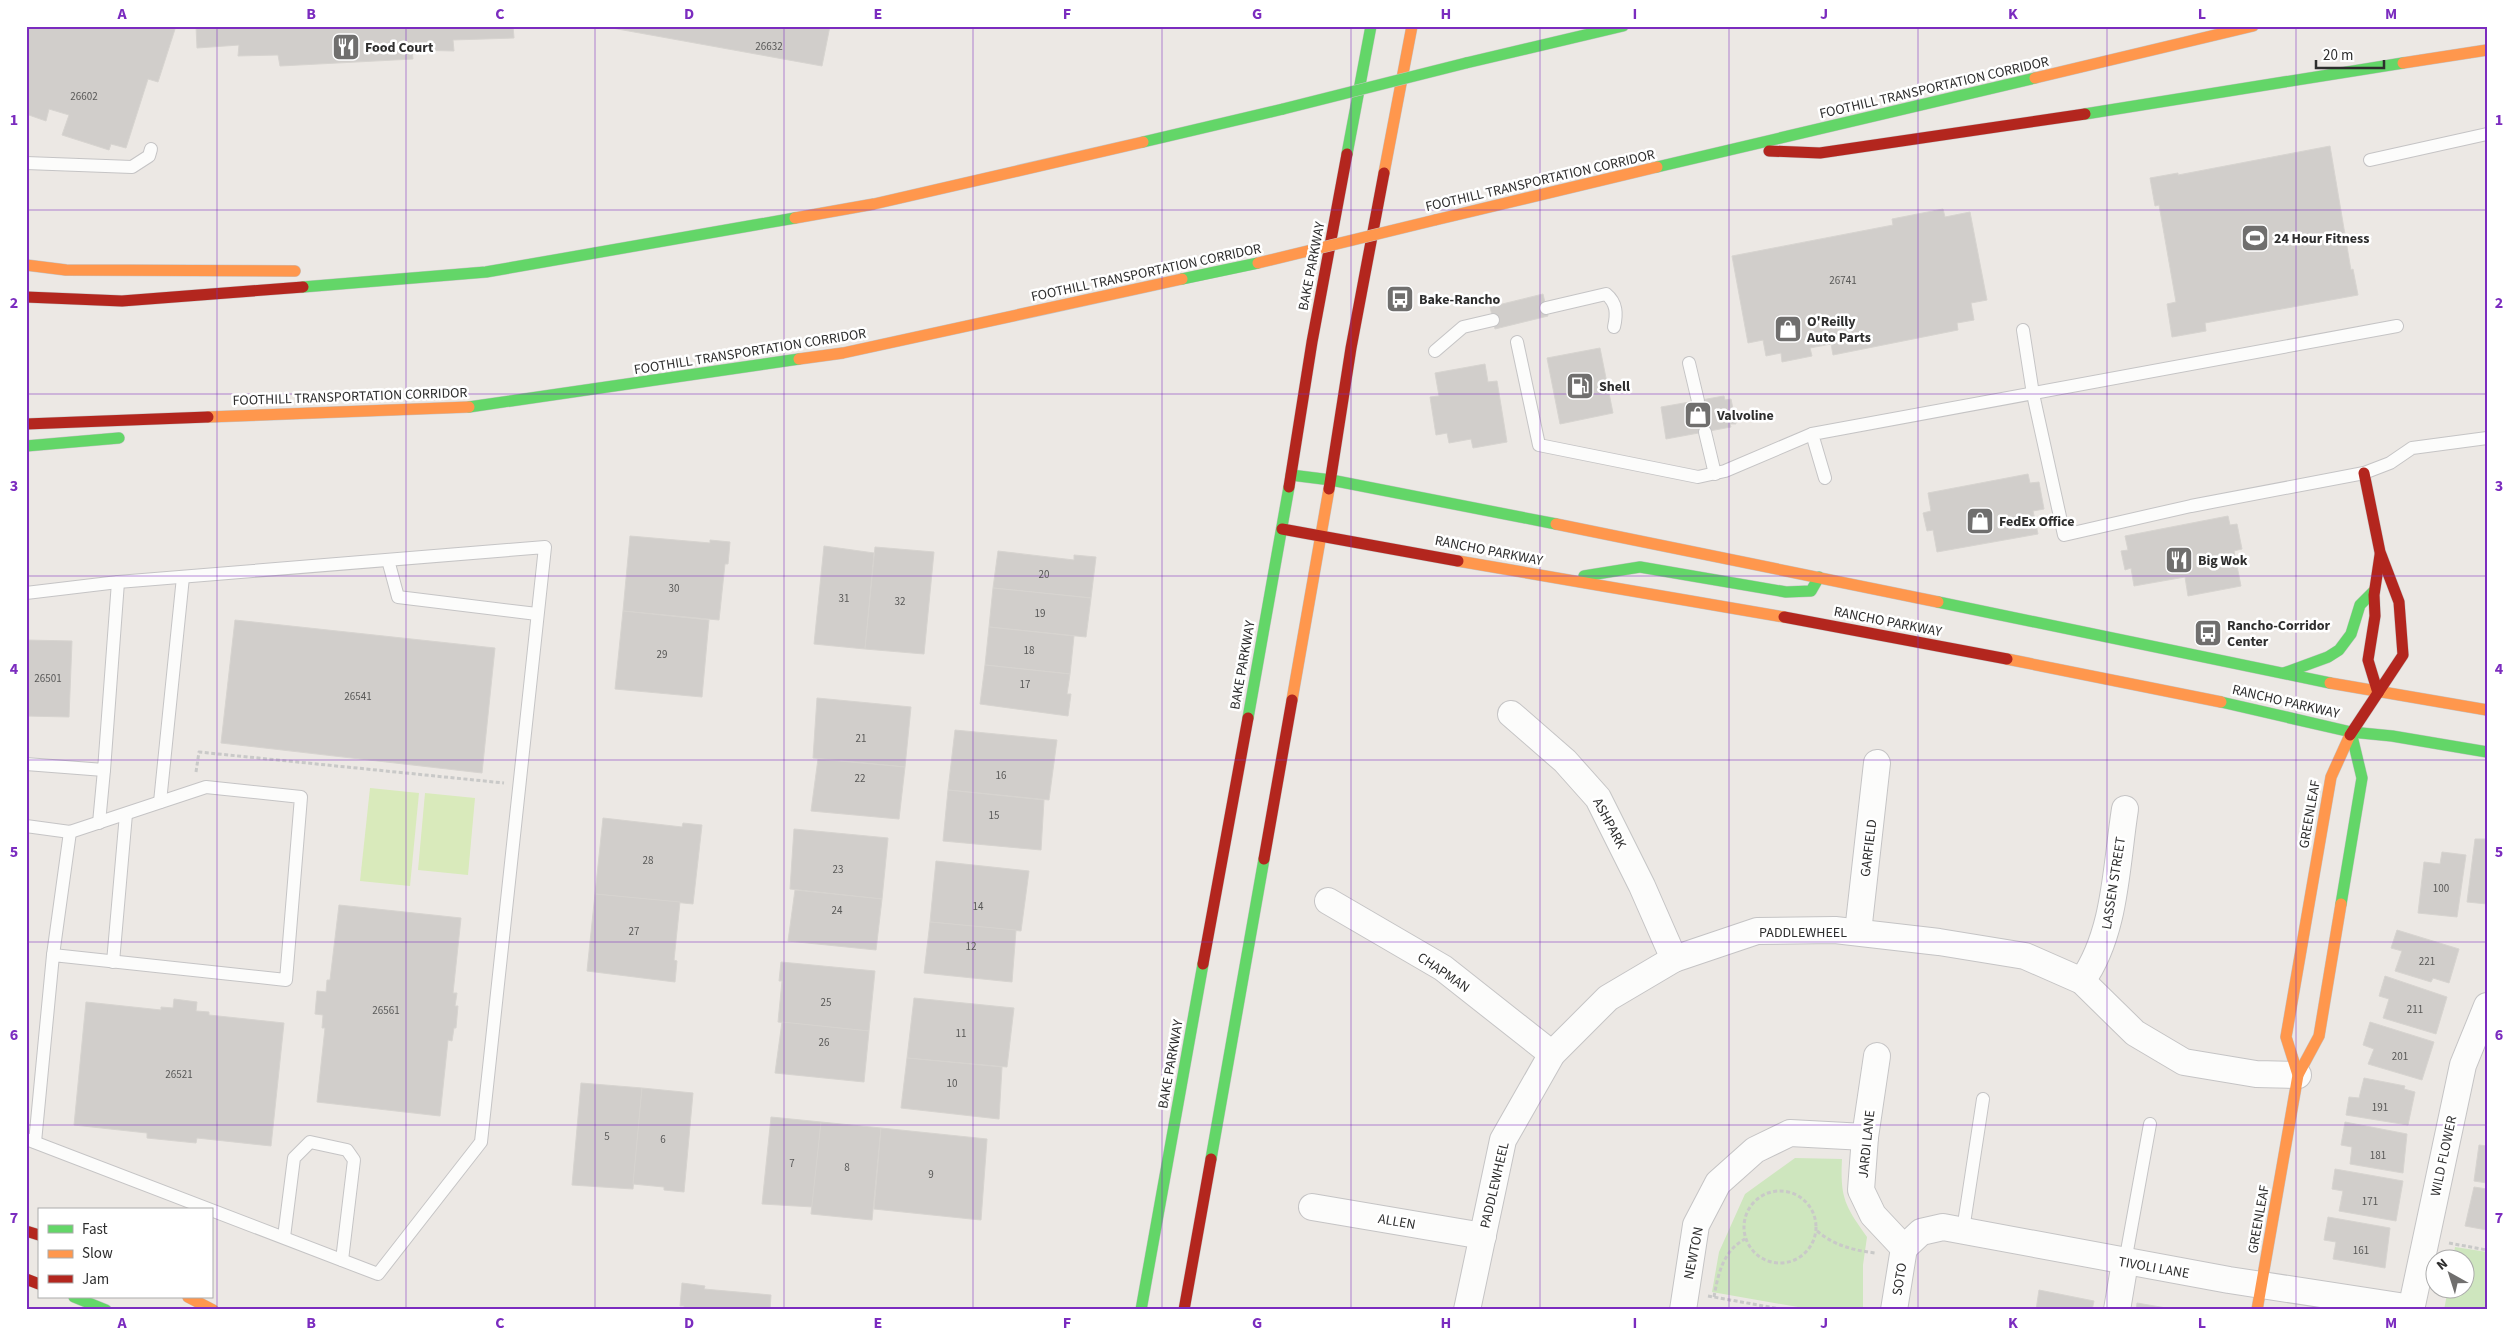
<svg xmlns="http://www.w3.org/2000/svg" width="2513" height="1336" font-family="'Source Sans 3',sans-serif">
<style>
.green{fill:#cee6be}
.pitch{fill:#d9eabb}
.building{fill:#d1cecb;stroke:#d7d4d0}
.lines{fill:none;stroke-linecap:round;stroke-linejoin:round}
.lane-casing{stroke:#c5c4c5;stroke-width:14}
.street-casing{stroke:#c5c4c5;stroke-width:28}
.fast-casing{stroke:#c5c4c5;stroke-width:12}
.slow-casing{stroke:#c5c4c5;stroke-width:12}
.jam-casing{stroke:#c5c4c5;stroke-width:12}
.path{stroke:#c9c9c8;stroke-width:3;stroke-dasharray:4 2.5;stroke-linecap:butt}
.lane{stroke:#fcfcfb;stroke-width:12}
.street{stroke:#fcfcfb;stroke-width:26}
.fast{stroke:#63d668;stroke-width:11}
.slow{stroke:#ff974d;stroke-width:11}
.jam{stroke:#b3261e;stroke-width:11}
.fast-bridge-casing{stroke:#c6c5c4;stroke-width:12;stroke-linecap:butt}
.slow-bridge-casing{stroke:#c6c5c4;stroke-width:12;stroke-linecap:butt}
.fast-bridge{stroke:#63d668;stroke-width:11}
.slow-bridge{stroke:#ff974d;stroke-width:11}
.grid{fill:none;stroke:#7b2cbf;stroke-width:1;stroke-opacity:0.55}
.labels{text-anchor:middle;stroke-width:5;stroke-linejoin:round;paint-order:stroke}
.number-label{font-size:11px;fill:#585857}
.poi-label{font-size:14px;font-weight:bold;fill:#2e2e2e;stroke:#fff;text-anchor:start}
.street-label{font-size:14px;fill:#2e2e2e;stroke:#fff}
.neatline{fill:none;stroke:#7b2cbf;stroke-width:2}
.grid-label{font-size:16px;text-anchor:middle;font-weight:bold;fill:#7b2cbf}
</style>
<rect width="100%" height="100%" fill="#ece8e4"/>
<!-- green -->
<g class="green">
<path d="M1795,1158L1842,1159C1840,1198 1845,1206 1867,1237L1863,1265V1310H1815L1712,1292L1719,1252L1745,1194Z"/>
<path d="M2455,1247L2487,1252V1310H2444L2448,1289L2466,1288V1258H2453Z"/>
</g>
<!-- pitch -->
<g class="pitch">
<path d="M370,788L419,793L410,886L360,881Z"/>
<path d="M425,793L475,798L468,875L418,870Z"/>
</g>
<!-- building -->
<g class="building">
<path d="M26,26H176L158,82L148,79L126,148L111,144L109,150L62,135L69,115L49,109L46,121L26,114Z"/>
<path d="M196,26H513L514,38L453,40L454,51L412,50L413,59L280,66L278,55L238,56L239,45L197,48Z"/>
<path d="M601,26H830L822,66Z"/>
<path d="M2330,146L2351,270L2353,269L2358,295L2205,323L2206,331L2172,337L2167,304L2176,302L2159,205L2155,206L2150,178L2178,173V175Z"/>
<path d="M1943,209L1945,217L1970,212L1987,300L1971,303L1974,320L1957,323L1958,330L1833,355L1831,344L1810,348L1812,356L1782,362L1781,353L1766,356L1763,340L1748,343L1732,256L1893,225L1892,219Z"/>
<path d="M1543,294L1548,316L1495,329L1490,307Z"/>
<path d="M1600,348L1613,413L1560,424L1547,358Z"/>
<path d="M1485,364L1488,382L1497,381L1507,442L1473,448L1471,439L1449,443L1447,433L1436,435L1430,397L1439,396L1435,373Z"/>
<path d="M1724,396L1725,400L1731,399L1736,424H1730L1731,427L1666,439L1661,407Z"/>
<path d="M2028,474L2030,483L2039,482L2044,509L2033,511L2038,534L1937,552L1933,530L1927,531L1923,513L1931,511L1928,493Z"/>
<path d="M2228,516L2230,525L2237,524L2242,549L2234,551L2241,586L2188,596L2185,577L2134,586L2131,568L2125,570L2121,551L2128,550L2125,536Z"/>
<path d="M630,536L710,543V540L730,542L728,564H725L719,620L623,611Z"/>
<path d="M824,546L874,553L865,649L814,644Z"/>
<path d="M875,547L934,552L924,654L865,649Z"/>
<path d="M998,551L1074,560V555L1096,557L1091,598L993,588Z"/>
<path d="M993,588L1091,598L1086,637L989,627Z"/>
<path d="M623,611L709,620L702,697L615,689Z"/>
<path d="M235,620L495,648L482,773L221,743Z"/>
<path d="M989,627L1074,636L1070,674L985,665Z"/>
<path d="M26,640L72,641L69,717L26,716Z"/>
<path d="M985,665L1070,674L1067,694H1071L1068,716L980,704Z"/>
<path d="M817,698L911,707L905,767L813,758Z"/>
<path d="M955,730L1057,740L1049,800L948,790Z"/>
<path d="M818,759L905,767L899,819L811,811Z"/>
<path d="M948,790L1044,800L1041,850L943,841Z"/>
<path d="M603,818L682,827L683,823L702,825L693,904L595,894Z"/>
<path d="M794,829L888,838L882,899L790,889Z"/>
<path d="M2475,839H2487V904L2467,902Z"/>
<path d="M2442,852L2466,855L2457,917L2418,913L2424,862L2440,864Z"/>
<path d="M936,861L1029,871L1021,931L930,922Z"/>
<path d="M795,890L882,899L876,950L788,941Z"/>
<path d="M595,894L680,902L674,960L677,961L675,982L587,971Z"/>
<path d="M339,905L461,918L453,993H457L455,1006H458L456,1028H454L452,1041L448,1040L440,1116L317,1102L325,1028H322L323,1015L315,1014L317,991L326,992L327,980H330Z"/>
<path d="M930,922L1016,930L1012,982L924,973Z"/>
<path d="M2397,930L2459,949L2449,983L2433,978L2431,982L2395,971L2402,951L2391,948Z"/>
<path d="M781,962L875,971L869,1031L778,1022L782,981H779Z"/>
<path d="M2385,976L2447,997L2436,1034L2383,1018L2389,999L2379,996Z"/>
<path d="M914,998L1014,1008L1007,1067L907,1058Z"/>
<path d="M174,999L197,1002L196,1011L209,1012V1015L284,1023L271,1146L197,1138L196,1143L147,1138V1133L74,1125L86,1002L161,1010V1007L173,1008Z"/>
<path d="M782,1022L869,1031L864,1082L775,1073Z"/>
<path d="M2370,1022L2434,1042L2422,1080L2368,1064L2374,1049L2363,1045Z"/>
<path d="M907,1058L1002,1067L999,1119L901,1108Z"/>
<path d="M2364,1078L2405,1086L2404,1089L2415,1092L2408,1125L2346,1115L2349,1097L2359,1098Z"/>
<path d="M581,1083L642,1088L633,1189L572,1185Z"/>
<path d="M642,1088L693,1093L684,1192L664,1190V1187L633,1184Z"/>
<path d="M771,1117L821,1122L813,1207L762,1204Z"/>
<path d="M821,1122L881,1128L872,1220L811,1214Z"/>
<path d="M2345,1122L2407,1134L2403,1173L2350,1164L2352,1147L2341,1145Z"/>
<path d="M881,1128L987,1139L981,1220L874,1209Z"/>
<path d="M2479,1145L2487,1146V1183L2474,1181Z"/>
<path d="M2335,1169L2403,1181L2396,1221L2339,1211L2343,1191L2332,1189Z"/>
<path d="M2474,1187L2487,1189V1230L2465,1226Z"/>
<path d="M2328,1217L2390,1228L2385,1268L2333,1259L2336,1242L2324,1240Z"/>
<path d="M682,1283L705,1286L704,1289L771,1295L770,1310H684V1306H680Z"/>
<path d="M2039,1290L2094,1301L2092,1310H2036Z"/>
<path d="M2137,1303L2178,1310H2136Z"/>
</g>
<g class="lines">
<!-- lane casing -->
<g class="lane-casing">
<g id="lane">
<path d="M2370,160L2487,134"/>
<path d="M26,163L132,167L149,156L151,149"/>
<path d="M1546,308L1606,294C1617,303 1617,314 1614,327"/>
<path d="M2023,330L2033,394L2064,535L2191,506L2364,473L2390,463L2412,448L2487,438"/>
<path d="M1517,342L1539,445L1698,477L1725,471L1812,434"/>
<path d="M1435,351L1463,327L1493,320"/>
<path d="M1689,363L1698,401"/>
<path d="M1705,432L1715,474"/>
<path d="M1825,478L1812,434L2397,326"/>
<path d="M388,560L398,597L537,614"/>
<path d="M26,593L118,582L545,547L481,1142L378,1274L26,1139"/>
<path d="M26,764L104,770L118,582"/>
<path d="M160,802L183,577"/>
<path d="M99,823L104,770"/>
<path d="M26,826L70,832L206,787L301,797L286,980L53,955L35,1142"/>
<path d="M53,955L70,832"/>
<path d="M113,962L126,814"/>
<path d="M1963,1230L1983,1099"/>
<path d="M284,1237L294,1158L310,1142L347,1150L354,1160L342,1260"/>
<path d="M2125,1262L2150,1124"/>
</g>
</g>
<!-- street casing -->
<g class="street-casing">
<g id="street">
<path d="M1511,714L1565,761L1598,798L1642,886L1674,959"/>
<path d="M1328,901L1443,968L1552,1054"/>
<path d="M1858,932L1877,763"/>
<path d="M2082,981C2116,933 2116,866 2125,809"/>
<path d="M1877,1056L1865,1137L1861,1190L1873,1215L1904,1248"/>
<path d="M1312,1207L1483,1236"/>
<path d="M1904,1248L1921,1232L1943,1227L2229,1280L2412,1308"/>
<path d="M1467,1310L1503,1140L1552,1054L1608,998L1674,959L1757,931L1835,930L1939,942L2025,956L2082,981L2135,1033L2184,1062L2256,1074L2298,1075"/>
<path d="M1683,1310L1696,1225L1718,1183L1755,1150L1790,1133L1865,1137"/>
<path d="M1894,1310L1904,1248"/>
<path d="M2117,1310L2125,1262"/>
<path d="M2411,1310L2463,1065L2487,1006"/>
</g>
</g>
<!-- fast casing -->
<g class="fast-casing">
<g id="fast">
<path d="M1466,63L1623,26"/>
<path d="M2085,114L2403,63"/>
<path d="M1143,142L1283,109"/>
<path d="M1347,154L1371,26"/>
<path d="M1657,167L2035,78"/>
<path d="M1182,279L1258,263"/>
<path d="M303,287L486,272L795,218"/>
<path d="M469,407L799,359"/>
<path d="M26,446L119,438"/>
<path d="M1291,475L1331,480L1556,524"/>
<path d="M1584,576L1640,567L1786,592L1811,591L1819,577"/>
<path d="M1938,602L2330,683"/>
<path d="M2284,673L2328,657L2339,650L2351,634L2360,605L2374,591"/>
<path d="M2221,702L2351,732L2392,736L2487,752"/>
<path d="M1248,718L1289,487"/>
<path d="M2341,904L2362,778L2351,732"/>
<path d="M1211,1159L1264,859"/>
<path d="M74,1297L106,1310"/>
<path d="M1141,1310L1203,964"/>
</g>
</g>
<!-- slow casing -->
<g class="slow-casing">
<g id="slow">
<path d="M2403,63L2487,50"/>
<path d="M2035,78L2253,26"/>
<path d="M1384,173L1412,26"/>
<path d="M795,218L874,204L1143,142"/>
<path d="M1435,220L1657,167"/>
<path d="M26,265L66,270L295,271"/>
<path d="M799,359L843,353L1182,279"/>
<path d="M208,417L469,407"/>
<path d="M1556,524L1938,602"/>
<path d="M1458,561L1784,617"/>
<path d="M2007,659L2221,702"/>
<path d="M2330,683L2487,710"/>
<path d="M1292,700L1329,489"/>
<path d="M2298,1075L2286,1037L2331,777L2350,735"/>
<path d="M188,1297L213,1310"/>
<path d="M2257,1310L2298,1075L2319,1036L2341,904"/>
</g>
</g>
<!-- jam casing -->
<g class="jam-casing">
<g id="jam">
<path d="M1769,151L1820,153L2085,114"/>
<path d="M26,297L122,301L303,287"/>
<path d="M26,424L208,417"/>
<path d="M1289,487L1312,342L1347,154"/>
<path d="M1329,489L1351,348L1384,173"/>
<path d="M1282,529L1458,561"/>
<path d="M1784,617L2007,659"/>
<path d="M2378,693L2368,660L2375,616L2374,595L2380,555"/>
<path d="M2350,735L2403,655L2399,602L2380,552L2364,473"/>
<path d="M1264,859L1292,700"/>
<path d="M1203,964L1248,718"/>
<path d="M26,1231L39,1235"/>
<path d="M26,1279L39,1284"/>
<path d="M1184,1310L1211,1159"/>
</g>
</g>
<!-- path -->
<g class="path">
<path d="M196,772L199,752L504,783"/>
<circle cx="1780" cy="1227" r="36"/>
<path d="M1817,1231C1835,1246 1853,1250 1875,1253"/>
<path d="M2449,1243L2487,1250"/>
<path d="M1708,1296L1786,1310"/>
<path d="M1714,1297C1718,1274 1723,1251 1745,1239"/>
</g>
<!-- lane -->
<use href="#lane" class="lane"/>
<!-- street -->
<use href="#street" class="street"/>
<!-- fast -->
<use href="#fast" class="fast"/>
<!-- slow -->
<use href="#slow" class="slow"/>
<!-- jam -->
<use href="#jam" class="jam"/>
<!-- fast-bridge casing -->
<g class="fast-bridge-casing">
<path id="fast-bridge" d="M1283,109L1466,63"/>
</g>
<!-- slow-bridge casing -->
<g class="slow-bridge-casing">
<path id="slow-bridge" d="M1258,263L1435,220"/>
</g>
<!-- fast-bridge -->
<use href="#fast-bridge" class="fast-bridge"/>
<!-- slow-bridge -->
<use href="#slow-bridge" class="slow-bridge"/>
</g>
<!-- grid -->
<path class="grid" d="M217,26V1310M406,26V1310M595,26V1310M784,26V1310M973,26V1310M1162,26V1310M1351,26V1310M1540,26V1310M1729,26V1310M1918,26V1310M2107,26V1310M2296,26V1310M26,210H2487M26,394H2487M26,576H2487M26,760H2487M26,942H2487M26,1125H2487"/>
<!-- icons -->
<defs>
<g id="restaurant-square" transform="scale(1.4375)"><rect x="-9" y="-9" width="18" height="18" rx="4" fill="#706f6e" stroke="#fff"/><path d="M-5-6h1v4h1v-4h1v4h1v-4h1v5L-1.5 .5V6h-2V.5L-5-1ZM5-6V6H3V1.5H1.5Q1.5-4 5-6Z" fill="#fff"/></g>
<g id="stadium-square" transform="scale(1.4375)"><rect x="-9" y="-9" width="18" height="18" rx="4" fill="#706f6e" stroke="#fff"/><path d="M0-5a6.5 5 0 1 0 0 10a6.5 5 0 1 0 0-10ZM-3.5-1.8h7v3.6h-7Z" fill="#fff"/></g>
<g id="bus-square" transform="scale(1.4375)"><rect x="-9" y="-9" width="18" height="18" rx="4" fill="#706f6e" stroke="#fff"/><path d="M-5-6H5V4H4V6H2V4H-2V6H-4V4H-5ZM-3.5-4V0h7V-4ZM-3.5 1.2v1.5H-2V1.2ZM2 1.2v1.5H3.5V1.2Z" fill="#fff"/></g>
<g id="shop-square" transform="scale(1.4375)"><rect x="-9" y="-9" width="18" height="18" rx="4" fill="#706f6e" stroke="#fff"/><path d="M-5-2.5h2.3a2.7 3.5 0 0 1 5.4 0H5L5.5 6h-11ZM-1.5-2.5h3a1.5 2.3 0 0 0-3 0Z" fill="#fff"/></g>
<g id="fuel-square" transform="scale(1.4375)"><rect x="-9" y="-9" width="18" height="18" rx="4" fill="#706f6e" stroke="#fff"/><path d="M-5.5-6h7V0h2V4h1.3V-2.5L3-4.5l.8-.8L6-3V5H2.5V1h-1V6h-7ZM-4.2-4.7v3.2H.2V-4.7Z" fill="#fff"/></g>
</defs>
<g fill-rule="evenodd">
<use href="#restaurant-square" x="346" y="47"/>
<use href="#stadium-square" x="2255" y="238"/>
<use href="#bus-square" x="1400" y="299"/>
<use href="#shop-square" x="1788" y="329"/>
<use href="#fuel-square" x="1580" y="386"/>
<use href="#shop-square" x="1698" y="415"/>
<use href="#shop-square" x="1980" y="521"/>
<use href="#restaurant-square" x="2179" y="560"/>
<use href="#bus-square" x="2208" y="633"/>
</g>
<g class="labels">
<!-- number labels -->
<g class="number-label">
<text x="769" y="50">26632</text>
<text x="84" y="100">26602</text>
<text x="1843" y="284">26741</text>
<text x="1044" y="578">20</text>
<text x="674" y="592">30</text>
<text x="844" y="602">31</text>
<text x="900" y="605">32</text>
<text x="1040" y="617">19</text>
<text x="1029" y="654">18</text>
<text x="662" y="658">29</text>
<text x="48" y="682">26501</text>
<text x="1025" y="688">17</text>
<text x="358" y="700">26541</text>
<text x="861" y="742">21</text>
<text x="1001" y="779">16</text>
<text x="860" y="782">22</text>
<text x="994" y="819">15</text>
<text x="648" y="864">28</text>
<text x="838" y="873">23</text>
<text x="2441" y="892">100</text>
<text x="978" y="910">14</text>
<text x="837" y="914">24</text>
<text x="634" y="935">27</text>
<text x="971" y="950">12</text>
<text x="2427" y="965">221</text>
<text x="826" y="1006">25</text>
<text x="2415" y="1013">211</text>
<text x="386" y="1014">26561</text>
<text x="961" y="1037">11</text>
<text x="824" y="1046">26</text>
<text x="2400" y="1060">201</text>
<text x="179" y="1078">26521</text>
<text x="952" y="1087">10</text>
<text x="2380" y="1111">191</text>
<text x="607" y="1140">5</text>
<text x="663" y="1143">6</text>
<text x="2378" y="1159">181</text>
<text x="792" y="1167">7</text>
<text x="847" y="1171">8</text>
<text x="931" y="1178">9</text>
<text x="2370" y="1205">171</text>
<text x="2361" y="1254">161</text>
</g>
<!-- poi labels -->
<g class="poi-label">
<text x="365" y="52">Food Court</text>
<text x="2274" y="243">24 Hour Fitness</text>
<text x="1419" y="304">Bake-Rancho</text>
<text x="1807" y="326">O'Reilly<tspan x="1807" dy="16">Auto Parts</tspan></text>
<text x="1599" y="391">Shell</text>
<text x="1717" y="420">Valvoline</text>
<text x="1999" y="526">FedEx Office</text>
<text x="2198" y="565">Big Wok</text>
<text x="2227" y="630">Rancho-Corridor<tspan x="2227" dy="16">Center</tspan></text>
</g>
<!-- street labels -->
<g class="street-label">
<text transform="translate(1934 87) rotate(-13)" y="5">FOOTHILL TRANSPORTATION CORRIDOR</text>
<text transform="translate(1540 180) rotate(-13)" y="5">FOOTHILL TRANSPORTATION CORRIDOR</text>
<text transform="translate(1311 266) rotate(-79)" y="5">BAKE PARKWAY</text>
<text transform="translate(1146 272) rotate(-12)" y="5">FOOTHILL TRANSPORTATION CORRIDOR</text>
<text transform="translate(750 351) rotate(-9)" y="5">FOOTHILL TRANSPORTATION CORRIDOR</text>
<text transform="translate(350 396) rotate(-2)" y="5">FOOTHILL TRANSPORTATION CORRIDOR</text>
<text transform="translate(1489 550) rotate(11)" y="5">RANCHO PARKWAY</text>
<text transform="translate(1888 621) rotate(11)" y="5">RANCHO PARKWAY</text>
<text transform="translate(1242 665) rotate(-80)" y="5">BAKE PARKWAY</text>
<text transform="translate(2286 701) rotate(13)" y="5">RANCHO PARKWAY</text>
<text transform="translate(2309 814) rotate(-80)" y="5">GREENLEAF</text>
<text transform="translate(1610 823) rotate(62)" y="5">ASHPARK</text>
<text transform="translate(1868 848) rotate(-83)" y="5">GARFIELD</text>
<text transform="translate(2113 883) rotate(-81)" y="5">LASSEN STREET</text>
<text x="1803" y="937">PADDLEWHEEL</text>
<text transform="translate(1444 972) rotate(34)" y="5">CHAPMAN</text>
<text transform="translate(1170 1064) rotate(-80)" y="5">BAKE PARKWAY</text>
<text transform="translate(1866 1144) rotate(-84)" y="5">JARDI LANE</text>
<text transform="translate(2443 1156) rotate(-78)" y="5">WILD FLOWER</text>
<text transform="translate(1494 1185) rotate(-77)" y="5">PADDLEWHEEL</text>
<text transform="translate(2258 1219) rotate(-80)" y="5">GREENLEAF</text>
<text transform="translate(1397 1221) rotate(10)" y="5">ALLEN</text>
<text transform="translate(1693 1253) rotate(-79)" y="5">NEWTON</text>
<text transform="translate(2154 1267) rotate(10)" y="5">TIVOLI LANE</text>
<text transform="translate(1899 1279) rotate(-81)" y="5">SOTO</text>
</g>
</g>
<!-- border -->
<rect width="2513" height="1336" fill="none" stroke="#ffffff" stroke-width="55"/>
<!-- legend -->
<rect x="38" y="1208" width="175" height="90" fill="#ffffff" stroke="#ababab"/>
<rect x="48" y="1225" width="25" height="8" fill="#63d668" stroke="#ababab"/>
<text x="82" y="1234" font-size="15" fill="#2e2e2e">Fast</text>
<rect x="48" y="1250" width="25" height="8" fill="#ff974d" stroke="#ababab"/>
<text x="82" y="1258" font-size="15" fill="#2e2e2e">Slow</text>
<rect x="48" y="1275" width="25" height="8" fill="#b3261e" stroke="#ababab"/>
<text x="82" y="1284" font-size="15" fill="#2e2e2e">Jam</text>
<!-- north arrow -->
<g transform="translate(2450 1274) rotate(321)"><circle r="24" fill="#ffffff" stroke="#ababab"/>
<path d="M0-4L9 19L0 12L-9 19Z" fill="#706f6e"/>
<text y="-8" font-size="14" font-weight="bold" text-anchor="middle" fill="#2e2e2e">N</text>
</g>
<!-- scale -->
<path d="M2316 60v8h68v-8" fill="none" stroke="#2e2e2e" stroke-width="2.5"/>
<text x="2323" y="60" font-size="15" fill="#2e2e2e" stroke="#ffffff" stroke-width="4" paint-order="stroke">20 m</text>
<rect x="28" y="28" width="2458" height="1280" class="neatline"/>
<g class="grid-label">
<text x="122" y="19">A</text>
<text x="311" y="19">B</text>
<text x="500" y="19">C</text>
<text x="689" y="19">D</text>
<text x="878" y="19">E</text>
<text x="1067" y="19">F</text>
<text x="1257" y="19">G</text>
<text x="1446" y="19">H</text>
<text x="1635" y="19">I</text>
<text x="1824" y="19">J</text>
<text x="2013" y="19">K</text>
<text x="2202" y="19">L</text>
<text x="2391" y="19">M</text>
<text x="14" y="125">1</text>
<text x="2499" y="125">1</text>
<text x="14" y="308">2</text>
<text x="2499" y="308">2</text>
<text x="14" y="491">3</text>
<text x="2499" y="491">3</text>
<text x="14" y="674">4</text>
<text x="2499" y="674">4</text>
<text x="14" y="857">5</text>
<text x="2499" y="857">5</text>
<text x="14" y="1040">6</text>
<text x="2499" y="1040">6</text>
<text x="14" y="1223">7</text>
<text x="2499" y="1223">7</text>
<text x="122" y="1328">A</text>
<text x="311" y="1328">B</text>
<text x="500" y="1328">C</text>
<text x="689" y="1328">D</text>
<text x="878" y="1328">E</text>
<text x="1067" y="1328">F</text>
<text x="1257" y="1328">G</text>
<text x="1446" y="1328">H</text>
<text x="1635" y="1328">I</text>
<text x="1824" y="1328">J</text>
<text x="2013" y="1328">K</text>
<text x="2202" y="1328">L</text>
<text x="2391" y="1328">M</text>
</g>
</svg>
